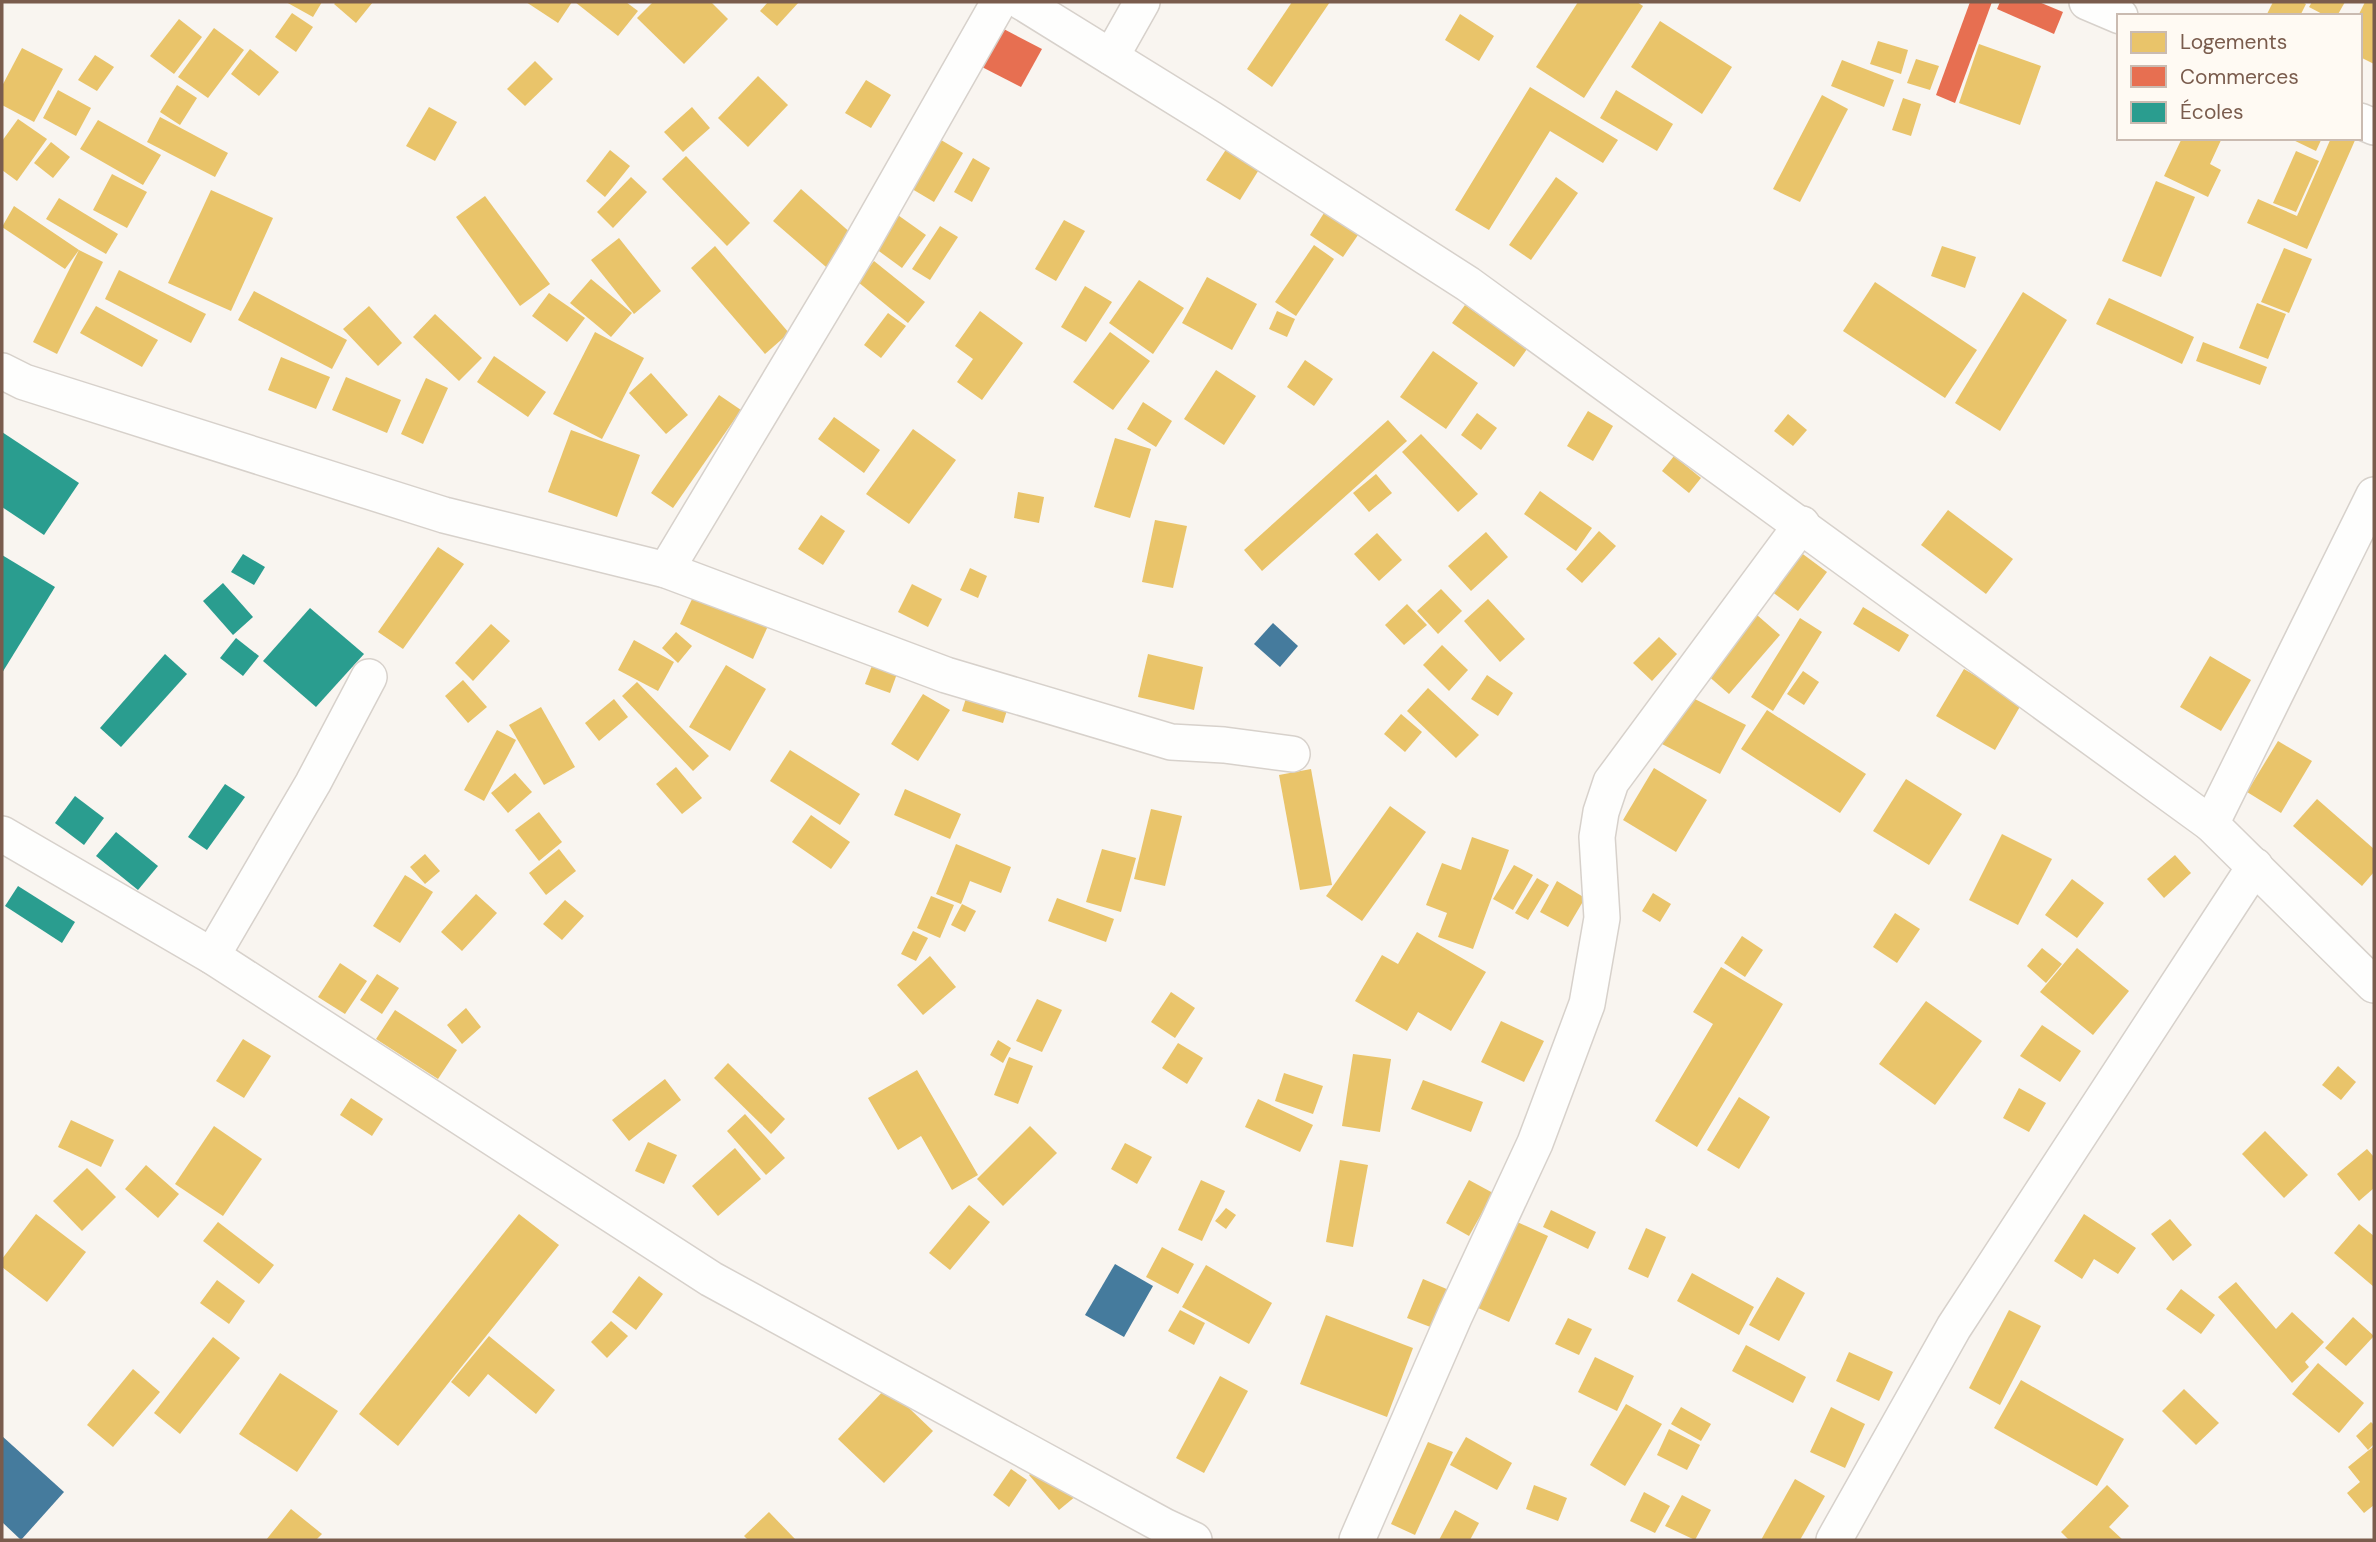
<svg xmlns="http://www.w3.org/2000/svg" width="2376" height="1542" font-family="'DM Sans',sans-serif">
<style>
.homes{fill:#e9c46a}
.shops{fill:#e76f51}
.schools{fill:#2a9d8f}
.public{fill:#457b9d}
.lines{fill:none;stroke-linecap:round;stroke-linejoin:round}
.minor-casing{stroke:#d7d1cb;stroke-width:38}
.minor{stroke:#fefefd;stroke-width:35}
</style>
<rect width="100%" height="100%" fill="#f9f5f0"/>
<!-- homes -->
<g class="homes">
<path d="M286,2H322L313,17Z"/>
<path d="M336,2H373L356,23L334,4Z"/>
<path d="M526,2H572L558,23Z"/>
<path d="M575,2H626L638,11L618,36Z"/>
<path d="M653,2H711L728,19L684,64L637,18Z"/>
<path d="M768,2H799L777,26L760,11Z"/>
<path d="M1292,2H1330L1272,87L1247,69Z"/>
<path d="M1578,2H1637L1643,6L1584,98L1536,67Z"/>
<path d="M2273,2H2302L2306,4L2300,16H2266Z"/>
<path d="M2312,2H2345L2337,16H2326L2309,7Z"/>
<path d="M2365,2H2374V64L2360,57V16H2358Z"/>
<path d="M292,13L313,27L296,52L275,37Z"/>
<path d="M1460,14L1494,36L1479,61L1445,40Z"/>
<path d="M179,19L202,37L174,74L150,56Z"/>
<path d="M1660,21L1732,67L1702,114L1631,67Z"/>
<path d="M214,28L244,50L208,98L178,77Z"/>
<path d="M1878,41L1908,50L1901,74L1870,64Z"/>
<path d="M1979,44L2041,66L2020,125L1959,103Z"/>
<path d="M22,48L63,69L34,122L2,105V86Z"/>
<path d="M250,49L279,72L259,96L231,74Z"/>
<path d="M95,55L114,67L97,91L78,80Z"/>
<path d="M1916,59L1939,66L1930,90L1907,83Z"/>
<path d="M1842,60L1894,80L1884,107L1831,86Z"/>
<path d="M535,61L553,79L525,106L507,89Z"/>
<path d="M758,76L788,105L748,147L718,118Z"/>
<path d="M866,80L891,95L871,128L845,113Z"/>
<path d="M177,85L197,98L180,125L160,112Z"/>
<path d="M1530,87L1618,140L1603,163L1550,131L1489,230L1455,210Z"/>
<path d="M58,90L91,108L76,136L43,118Z"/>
<path d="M1616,90L1673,124L1657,151L1600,118Z"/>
<path d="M1822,95L1848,109L1800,202L1773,189Z"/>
<path d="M1903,98L1921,104L1911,136L1892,130Z"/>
<path d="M429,107L457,122L435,161L406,146Z"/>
<path d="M692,107L710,128L683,152L664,132Z"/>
<path d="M160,117L228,153L215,177L147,142Z"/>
<path d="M18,119L47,139L17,181L2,170V141Z"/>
<path d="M98,120L161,155L143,185L80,149Z"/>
<path d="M936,137L963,153L934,202L907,186Z"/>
<path d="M2182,138H2222L2210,164L2221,170L2208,197L2164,176Z"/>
<path d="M2289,138H2322L2316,151Z"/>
<path d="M2331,138H2356L2307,249L2247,223L2258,199L2297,216Z"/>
<path d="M51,142L70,157L53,178L34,163Z"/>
<path d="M1227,148L1260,168L1240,200L1206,180Z"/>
<path d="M610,150L630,166L605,197L586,181Z"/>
<path d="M2296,151L2319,161L2296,212L2273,203Z"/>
<path d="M686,156L750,223L727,246L662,179Z"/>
<path d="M973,158L990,168L972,202L954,192Z"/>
<path d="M112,174L147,192L127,228L93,210Z"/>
<path d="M631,177L647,192L613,228L597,212Z"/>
<path d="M1556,177L1578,193L1531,260L1509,245Z"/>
<path d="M2156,181L2195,197L2161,277L2122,261Z"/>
<path d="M801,189L861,242L833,273L773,221Z"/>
<path d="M211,190L273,218L231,311L168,283Z"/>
<path d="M485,196L550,284L520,306L456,217Z"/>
<path d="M59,198L118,234L106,254L46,219Z"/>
<path d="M14,206L79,250L103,262L57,354L33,342L79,250L65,269L2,227Z"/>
<path d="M895,213L926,235L902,268L872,246Z"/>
<path d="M1324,213L1358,235L1343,257L1310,235Z"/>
<path d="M1064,220L1085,231L1056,281L1035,269Z"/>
<path d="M940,226L958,237L930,280L912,269Z"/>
<path d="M619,238L661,291L634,314L591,260Z"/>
<path d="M1314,245L1334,259L1296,316L1275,302Z"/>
<path d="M715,246L789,333L765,354L691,268Z"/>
<path d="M1942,246L1976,257L1965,288L1931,276Z"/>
<path d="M2284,248L2312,259L2289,313L2261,302Z"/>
<path d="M874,261L925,302L908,323L858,282Z"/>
<path d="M119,270L206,314L191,343L105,299Z"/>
<path d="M1207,277L1257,304L1232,350L1182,323Z"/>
<path d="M591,279L632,313L611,337L570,303Z"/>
<path d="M1139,280L1184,308L1153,354L1109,323Z"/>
<path d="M1875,282L1977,350L1945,398L1843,331Z"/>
<path d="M1085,286L1112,302L1086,342L1061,327Z"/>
<path d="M254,291L347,340L332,369L238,320Z"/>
<path d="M2023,292L2067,320L2000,431L1955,403Z"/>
<path d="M549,293L585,318L567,342L532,316Z"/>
<path d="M2109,298L2194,337L2182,364L2096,324Z"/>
<path d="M2257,303L2286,314L2268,359L2239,348Z"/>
<path d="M1465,305L1527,349L1514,367L1452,323Z"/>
<path d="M96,306L158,340L142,367L80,333Z"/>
<path d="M369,306L402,343L378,366L343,329Z"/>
<path d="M980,311L1023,343L982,400L957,382L973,359L955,346Z"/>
<path d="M1277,311L1295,319L1287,337L1269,329Z"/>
<path d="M888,313L906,326L881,358L864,345Z"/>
<path d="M435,314L482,358L459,381L413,337Z"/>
<path d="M595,332L644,358L602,439L553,414Z"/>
<path d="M1110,332L1150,361L1113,410L1073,382Z"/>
<path d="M2203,342L2267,367L2260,385L2196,361Z"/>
<path d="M1433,351L1478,383L1446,429L1400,397Z"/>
<path d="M494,356L546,392L528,417L477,382Z"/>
<path d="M281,357L330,377L316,409L268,390Z"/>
<path d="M1305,360L1333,379L1314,406L1287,387Z"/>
<path d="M1216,370L1256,396L1224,445L1184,419Z"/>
<path d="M651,373L688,415L666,434L629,393Z"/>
<path d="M346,377L401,400L387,433L332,410Z"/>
<path d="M426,378L448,388L423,444L401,434Z"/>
<path d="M719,395L741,410L673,508L651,493Z"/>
<path d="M1143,402L1172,421L1156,447L1127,429Z"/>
<path d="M1588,411L1613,426L1593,461L1567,446Z"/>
<path d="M1477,413L1497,428L1481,450L1461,435Z"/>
<path d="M1788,414L1807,430L1793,446L1774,431Z"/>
<path d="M834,417L880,450L864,473L818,439Z"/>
<path d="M1388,420L1407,441L1262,571L1244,550Z"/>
<path d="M913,429L956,460L909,524L866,494Z"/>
<path d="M571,430L640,455L617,517L548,492Z"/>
<path d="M1421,434L1478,494L1458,512L1402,452Z"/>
<path d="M1115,438L1151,449L1130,518L1094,507Z"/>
<path d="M1674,456L1701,478L1689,493L1662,471Z"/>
<path d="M1376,474L1392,493L1369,512L1353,493Z"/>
<path d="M1540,491L1592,528L1576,551L1524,514Z"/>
<path d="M1018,492L1044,497L1039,523L1014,518Z"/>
<path d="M1948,510L2013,559L1986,594L1921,545Z"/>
<path d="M821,515L845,531L823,565L798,549Z"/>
<path d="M1155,520L1187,526L1173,588L1142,582Z"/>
<path d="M1599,531L1616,546L1582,583L1566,569Z"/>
<path d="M1486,532L1508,557L1471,591L1448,566Z"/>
<path d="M1377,533L1402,560L1379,581L1354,554Z"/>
<path d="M1792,546L1827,572L1798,611L1763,585Z"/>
<path d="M438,547L464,564L403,649L378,632Z"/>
<path d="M970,568L987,576L978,598L960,590Z"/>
<path d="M912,584L942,599L928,627L898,612Z"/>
<path d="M1441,589L1462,611L1438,634L1417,611Z"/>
<path d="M695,593L768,626L753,659L680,624Z"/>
<path d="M1488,599L1525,639L1500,662L1464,621Z"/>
<path d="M1407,604L1427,625L1404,645L1385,625Z"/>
<path d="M1863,607L1909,635L1899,652L1853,624Z"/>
<path d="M1757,615L1780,635L1729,694L1706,674Z"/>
<path d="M1800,618L1822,632L1773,711L1751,697Z"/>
<path d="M491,624L510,641L473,681L455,663Z"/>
<path d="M676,632L692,646L678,663L662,648Z"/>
<path d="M1659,637L1677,654L1652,681L1633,663Z"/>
<path d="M634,640L674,662L658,691L618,670Z"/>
<path d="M1442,645L1468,670L1449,691L1423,665Z"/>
<path d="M1148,654L1203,667L1194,710L1138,697Z"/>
<path d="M2210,656L2251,680L2221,731L2180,707Z"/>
<path d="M873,663L898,671L890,693L865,684Z"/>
<path d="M726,665L766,689L730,751L689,727Z"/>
<path d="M1964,669L2022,703L1995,750L1936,716Z"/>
<path d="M1803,671L1819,682L1804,705L1787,694Z"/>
<path d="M1487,675L1513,693L1498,716L1471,699Z"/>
<path d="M463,680L487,707L468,723L445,696Z"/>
<path d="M637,682L709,756L693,771L622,696Z"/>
<path d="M971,682L1012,694L1003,723L962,711Z"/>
<path d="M1428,688L1479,735L1456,758L1407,711Z"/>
<path d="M923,694L950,710L918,761L891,744Z"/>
<path d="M1685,694L1746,725L1720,774L1660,743Z"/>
<path d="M614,699L628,717L599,741L585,723Z"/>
<path d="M541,707L575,767L544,785L509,725Z"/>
<path d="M1767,710L1866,774L1840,813L1741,749Z"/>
<path d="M1401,714L1422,732L1405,752L1384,734Z"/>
<path d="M497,730L516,740L484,801L464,790Z"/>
<path d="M2278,741L2312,761L2281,813L2247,792Z"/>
<path d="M790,750L860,794L840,825L770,781Z"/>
<path d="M676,767L702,798L682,814L656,784Z"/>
<path d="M1654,768L1707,800L1676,852L1623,820Z"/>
<path d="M1311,769L1332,885L1300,890L1279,775Z"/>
<path d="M515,773L532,792L508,813L491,793Z"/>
<path d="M1906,779L1962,814L1929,865L1873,831Z"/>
<path d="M905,789L961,814L950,839L894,815Z"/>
<path d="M2317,799L2374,849V872L2362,886L2293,826Z"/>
<path d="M1390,806L1426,832L1362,921L1326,896Z"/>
<path d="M1151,809L1182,816L1165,886L1134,879Z"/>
<path d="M539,812L562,842L539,861L515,830Z"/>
<path d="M811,815L850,842L831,869L792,842Z"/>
<path d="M2002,834L2052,859L2018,925L1969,900Z"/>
<path d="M1472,837L1509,850L1473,949L1438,937L1447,913L1426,905L1442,863L1461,870Z"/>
<path d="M956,844L1011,867L1001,893L970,881L961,904L936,894Z"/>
<path d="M559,849L576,871L546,895L529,873Z"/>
<path d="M1102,849L1136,858L1121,912L1086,902Z"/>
<path d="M425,854L440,871L425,884L410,867Z"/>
<path d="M2175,855L2191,873L2164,898L2147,879Z"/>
<path d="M1514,865L1533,875L1513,910L1493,899Z"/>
<path d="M405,875L433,892L400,943L373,926Z"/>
<path d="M1537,878L1549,885L1528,920L1515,913Z"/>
<path d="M2072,879L2104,903L2077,938L2045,915Z"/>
<path d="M1557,881L1585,898L1568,927L1540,912Z"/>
<path d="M1653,893L1671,904L1660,922L1642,911Z"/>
<path d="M476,894L497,913L462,951L441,932Z"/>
<path d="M931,896L954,905L940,938L917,928Z"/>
<path d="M1057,898L1114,919L1106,942L1048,921Z"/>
<path d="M565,900L584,916L562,940L543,924Z"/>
<path d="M962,904L976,911L965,932L951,925Z"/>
<path d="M1895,913L1920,929L1897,963L1873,947Z"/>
<path d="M913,931L928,938L916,961L901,954Z"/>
<path d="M1417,932L1486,972L1451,1031L1418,1012L1407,1031L1355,1001L1382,955L1398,964Z"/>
<path d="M1742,936L1763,950L1745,977L1724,963Z"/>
<path d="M2042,948L2062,964L2046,983L2027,966Z"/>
<path d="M2077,948L2129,991L2093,1035L2040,992Z"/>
<path d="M930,956L956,987L923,1015L897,985Z"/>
<path d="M340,963L367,981L345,1014L318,997Z"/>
<path d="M1721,967L1783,1004L1697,1147L1655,1121L1713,1024L1693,1012Z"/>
<path d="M377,974L399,988L382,1014L360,1000Z"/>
<path d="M1171,992L1195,1008L1175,1038L1151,1022Z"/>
<path d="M1037,999L1062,1010L1042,1052L1016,1041Z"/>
<path d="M1926,1001L1982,1041L1935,1105L1879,1064Z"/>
<path d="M466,1008L481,1027L462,1044L447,1025Z"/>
<path d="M395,1010L457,1050L438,1079L376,1039Z"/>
<path d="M1501,1021L1544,1041L1524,1082L1481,1062Z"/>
<path d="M2042,1025L2081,1051L2060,1082L2020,1056Z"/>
<path d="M243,1039L271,1056L244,1098L216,1081Z"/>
<path d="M998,1040L1011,1048L1003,1063L990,1055Z"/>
<path d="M1178,1043L1203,1058L1187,1084L1162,1068Z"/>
<path d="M1353,1054L1391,1059L1380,1132L1342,1126Z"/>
<path d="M1009,1057L1033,1066L1018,1104L994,1095Z"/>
<path d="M728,1063L785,1119L771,1134L714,1078Z"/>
<path d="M2338,1066L2356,1082L2341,1100L2322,1085Z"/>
<path d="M917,1070L978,1175L952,1190L921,1136L898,1150L868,1098Z"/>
<path d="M1284,1073L1323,1086L1313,1114L1275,1101Z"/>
<path d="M665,1079L681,1100L629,1141L612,1120Z"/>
<path d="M1423,1080L1483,1102L1471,1132L1411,1109Z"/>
<path d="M2019,1088L2046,1103L2029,1132L2003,1118Z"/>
<path d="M1739,1097L1770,1117L1739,1169L1707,1150Z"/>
<path d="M351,1098L383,1119L372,1136L340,1115Z"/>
<path d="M1258,1099L1313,1125L1300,1152L1245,1127Z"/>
<path d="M745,1114L785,1158L766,1175L727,1131Z"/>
<path d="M71,1120L114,1140L101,1167L58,1147Z"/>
<path d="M214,1126L262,1159L223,1216L175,1184Z"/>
<path d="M1030,1126L1057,1153L1003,1206L977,1179Z"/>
<path d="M2265,1131L2308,1175L2284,1198L2242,1154Z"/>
<path d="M648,1142L677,1155L664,1184L635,1171Z"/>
<path d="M1125,1143L1152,1157L1137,1184L1111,1169Z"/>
<path d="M735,1148L761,1179L718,1216L692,1186Z"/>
<path d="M2367,1149L2374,1157V1188L2359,1201L2337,1174Z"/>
<path d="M1340,1160L1368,1165L1353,1247L1326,1242Z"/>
<path d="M146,1165L179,1194L158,1218L125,1189Z"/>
<path d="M87,1168L116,1197L82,1231L53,1201Z"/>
<path d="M1201,1180L1225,1191L1202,1241L1178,1230Z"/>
<path d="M1469,1180L1493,1193L1469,1236L1446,1223Z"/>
<path d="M969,1205L990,1222L950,1270L929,1253Z"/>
<path d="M1226,1208L1236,1215L1226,1229L1215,1221Z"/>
<path d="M1551,1210L1596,1232L1588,1249L1543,1227Z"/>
<path d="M36,1214L86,1252L47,1302L2,1267V1259Z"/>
<path d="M519,1214L559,1245L398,1446L359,1414Z"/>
<path d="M2084,1214L2136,1248L2118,1274L2094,1259L2082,1279L2054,1261Z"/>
<path d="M2170,1219L2192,1245L2173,1261L2151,1234Z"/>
<path d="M1515,1221L1548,1236L1509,1322L1476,1307Z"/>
<path d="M218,1222L274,1265L259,1284L203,1241Z"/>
<path d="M2359,1224L2374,1236V1287L2334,1253Z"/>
<path d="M1646,1228L1666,1237L1648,1278L1628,1269Z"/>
<path d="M1162,1247L1194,1264L1178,1294L1146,1277Z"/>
<path d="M1206,1265L1272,1303L1249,1344L1182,1307Z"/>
<path d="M1692,1273L1754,1307L1739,1335L1677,1301Z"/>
<path d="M639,1276L663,1294L636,1330L612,1312Z"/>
<path d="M1777,1277L1805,1293L1779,1341L1749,1325Z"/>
<path d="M1423,1279L1449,1290L1433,1328L1407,1318Z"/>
<path d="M217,1280L245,1301L229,1324L200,1303Z"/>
<path d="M2236,1282L2276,1329L2292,1312L2324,1342L2305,1362L2309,1367L2292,1383L2218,1297Z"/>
<path d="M2181,1289L2215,1315L2201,1334L2166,1309Z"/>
<path d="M1180,1310L1205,1323L1194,1345L1168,1331Z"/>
<path d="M2009,1310L2041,1326L2000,1405L1969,1388Z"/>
<path d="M1326,1315L1413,1348L1387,1417L1300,1384Z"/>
<path d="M2353,1317L2374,1336L2346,1366L2325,1348Z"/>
<path d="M1568,1318L1592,1329L1579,1355L1555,1344Z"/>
<path d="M611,1321L628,1336L607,1358L591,1342Z"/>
<path d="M489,1336L555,1390L536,1414L488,1374L469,1397L451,1382Z"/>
<path d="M213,1337L240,1358L180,1434L154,1413Z"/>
<path d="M1746,1345L1806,1377L1793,1403L1732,1371Z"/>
<path d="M1849,1352L1893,1372L1879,1401L1836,1381Z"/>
<path d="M1595,1357L1634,1376L1617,1411L1578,1392Z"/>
<path d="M2318,1363L2364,1403L2339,1433L2292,1394Z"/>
<path d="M133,1369L160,1392L113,1447L87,1425Z"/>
<path d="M280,1373L338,1411L297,1472L239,1434Z"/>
<path d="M1220,1376L1248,1391L1204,1473L1176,1458Z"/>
<path d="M2021,1380L2124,1439L2097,1486L1994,1428Z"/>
<path d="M887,1387L933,1431L884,1483L838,1439Z"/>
<path d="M2184,1389L2219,1423L2196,1445L2162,1411Z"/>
<path d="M1626,1404L1662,1424L1625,1486L1590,1465Z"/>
<path d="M1681,1407L1711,1424L1701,1441L1671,1424Z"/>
<path d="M1831,1407L1865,1424L1845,1468L1810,1452Z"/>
<path d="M2371,1422L2374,1425V1444L2368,1450L2356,1436Z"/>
<path d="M1669,1429L1700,1445L1687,1470L1657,1455Z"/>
<path d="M1466,1437L1512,1463L1497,1490L1450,1465Z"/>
<path d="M1428,1442L1453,1452L1415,1535L1391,1524Z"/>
<path d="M2374,1446V1505L2364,1513L2347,1493L2360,1482L2348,1467Z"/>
<path d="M1052,1456L1082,1491L1059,1510L1029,1475Z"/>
<path d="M1011,1469L1027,1480L1009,1507L993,1495Z"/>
<path d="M1795,1479L1825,1496L1800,1540H1761Z"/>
<path d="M1534,1485L1567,1498L1558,1521L1526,1509Z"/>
<path d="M2107,1485L2129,1506L2109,1527L2123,1540H2069L2061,1532Z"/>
<path d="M1644,1492L1670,1506L1655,1533L1630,1521Z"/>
<path d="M1682,1495L1711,1510L1695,1540L1665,1526Z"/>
<path d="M291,1509L322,1534L316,1540H266Z"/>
<path d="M1455,1510L1479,1523L1470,1540H1439Z"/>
<path d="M769,1512L796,1540H748L744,1536Z"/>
</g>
<!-- shops -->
<g class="shops">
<path d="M1970,2H1992L1955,103L1936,95Z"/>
<path d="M2000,2H2039L2063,12L2054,34L1997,9Z"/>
<path d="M1000,27L1042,49L1021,87L980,66Z"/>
</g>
<!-- schools -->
<g class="schools">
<path d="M2,432L79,483L44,535L2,507Z"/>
<path d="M243,554L265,567L254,585L231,572Z"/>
<path d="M2,555L55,587L2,673Z"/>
<path d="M223,583L253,617L233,635L203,601Z"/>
<path d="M310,608L364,654L316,707L263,661Z"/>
<path d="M236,638L259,656L243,676L220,658Z"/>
<path d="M165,654L187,674L121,747L100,728Z"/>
<path d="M225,784L245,797L207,850L188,837Z"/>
<path d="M75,796L104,818L84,845L55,823Z"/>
<path d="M116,832L158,866L138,890L96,856Z"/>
<path d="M18,886L75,922L62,943L5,906Z"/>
</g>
<!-- public -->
<g class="public">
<path d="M1273,623L1298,646L1280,667L1254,644Z"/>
<path d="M1115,1264L1153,1286L1124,1337L1085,1315Z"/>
<path d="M2,1436L64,1492L21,1540L2,1522Z"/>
</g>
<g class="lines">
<!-- minor casing -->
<g class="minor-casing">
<g id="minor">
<path d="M1022,2L1211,119L1468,284L2211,824"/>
<path d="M2087,2L2120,16"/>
<path d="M1111,57L1142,2"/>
<path d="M2360,121L2374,127"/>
<path d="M2,371L24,382L444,515L666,570L946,675L1171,742L1224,745L1292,754"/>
<path d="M2374,495L2211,824L2374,985"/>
<path d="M666,570L858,250L999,2"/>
<path d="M2,834L212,956L711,1279L1164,1526L1194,1540"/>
<path d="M212,956L313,783L369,677"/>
<path d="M1357,1540L1455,1315L1535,1143L1587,1004L1602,918L1597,837L1601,812L1611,782L1802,524"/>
<path d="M1834,1540L1954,1327L2255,866"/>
</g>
</g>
<!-- minor -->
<use href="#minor" class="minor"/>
</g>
<!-- border -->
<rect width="2376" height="1542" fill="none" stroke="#7a5c4d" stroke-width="7"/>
<!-- legend -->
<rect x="2117" y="14" width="245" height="126" fill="#fffaf3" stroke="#cabbb1" stroke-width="2"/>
<rect x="2131" y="32" width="35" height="21" fill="#e9c46a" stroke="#cabbb1" stroke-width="2"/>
<text x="2180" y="49" font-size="21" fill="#7a5c4d">Logements</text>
<rect x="2131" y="66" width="35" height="21" fill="#e76f51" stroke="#cabbb1" stroke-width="2"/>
<text x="2180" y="84" font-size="21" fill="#7a5c4d">Commerces</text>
<rect x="2131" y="102" width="35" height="21" fill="#2a9d8f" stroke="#cabbb1" stroke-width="2"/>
<text x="2180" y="119" font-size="21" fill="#7a5c4d">Écoles</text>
</svg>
